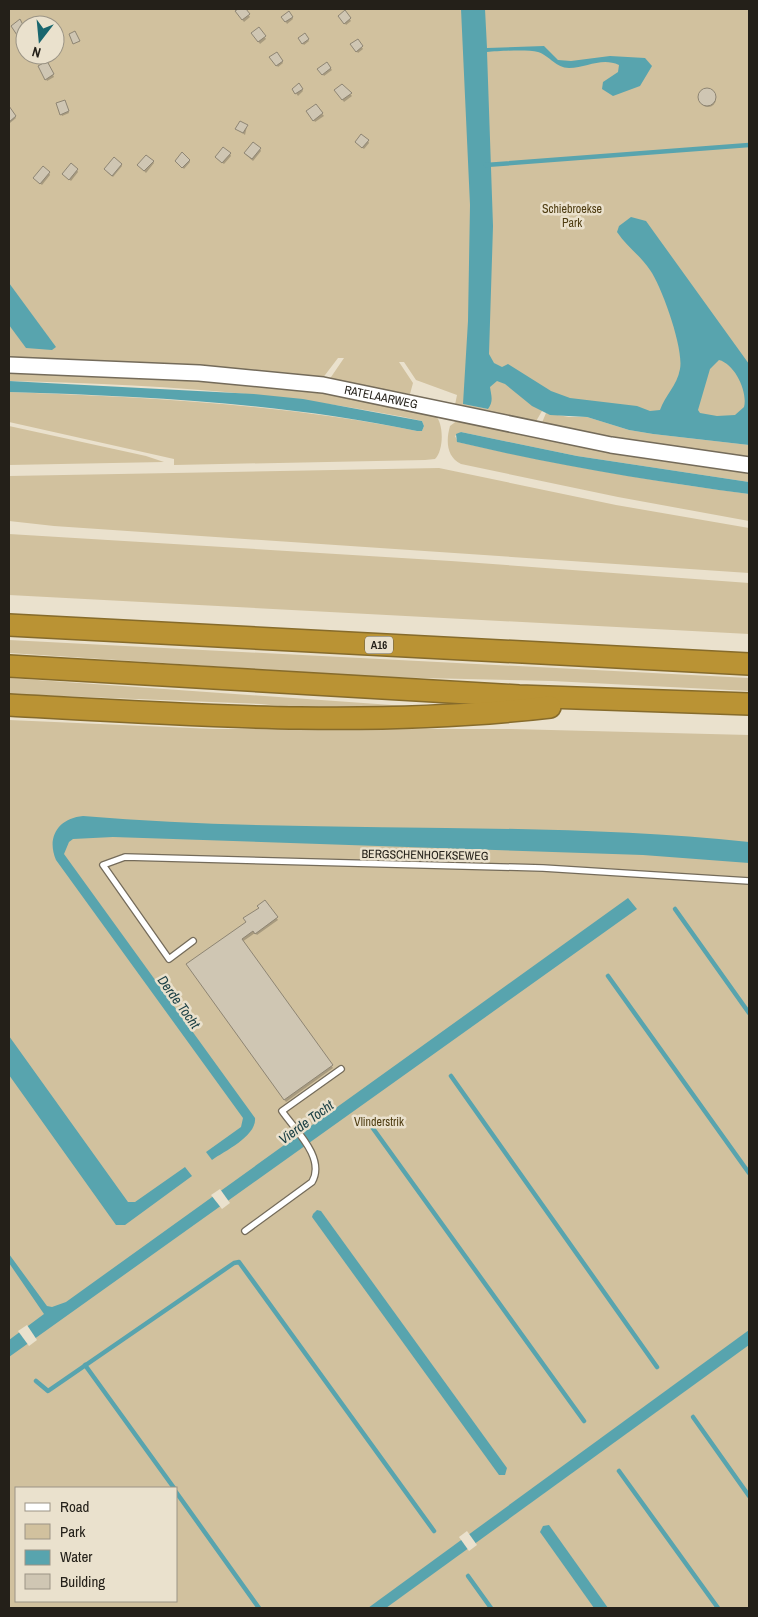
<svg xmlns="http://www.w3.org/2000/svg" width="758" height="1617" font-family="'Archivo Narrow',sans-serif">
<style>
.green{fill:#d1c19e;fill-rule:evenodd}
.water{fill:#58a4ae;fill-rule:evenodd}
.pier{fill:#eae1cd}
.shadow{fill:#0003}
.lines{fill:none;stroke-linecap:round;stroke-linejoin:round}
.stream{stroke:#58a4ae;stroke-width:4.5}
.building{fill:#cfc6b3;stroke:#8e8573}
.service-casing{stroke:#746b5a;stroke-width:8}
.tertiary-casing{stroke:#746b5a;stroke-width:18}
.motorway-casing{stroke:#866b2b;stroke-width:24}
.service{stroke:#fff;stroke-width:5.5}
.tertiary{stroke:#fff;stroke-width:15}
.motorway{stroke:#ba9334;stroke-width:21}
.labels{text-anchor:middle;stroke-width:5;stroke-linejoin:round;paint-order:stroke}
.shield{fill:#eae1cd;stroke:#5f5a4f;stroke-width:1}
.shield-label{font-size:11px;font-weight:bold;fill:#242019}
.park-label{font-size:12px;fill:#4e3c11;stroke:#eae1cd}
.street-label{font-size:12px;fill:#242019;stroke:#eae1cd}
.water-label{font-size:14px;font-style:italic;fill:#1b4045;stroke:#eae1cd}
</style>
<rect width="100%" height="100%" fill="#eae1cd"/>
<!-- green -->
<g class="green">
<path d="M9,9H749V434L542,411L535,423L455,405L457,395L416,380L404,362H399L413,383L410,394L329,380L344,358H338L322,379L154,364L9,357ZM25,25H55V55H25ZM466,366L488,409L464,404Z"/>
<path d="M9,372L118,376L278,387L332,394L435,415C444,423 444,450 435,459L425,460L174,465V459L9,422V392C146,397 282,404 417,431H422L424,426L422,421C286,392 147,384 9,381Z"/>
<path d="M546,413L569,417H587L629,430L653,434L749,445V458L630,441L541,425Z"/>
<path d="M458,420L642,457L749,472V482L577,456L461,432L455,436L458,442C554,464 651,481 749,494V521L618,497L461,464C446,457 446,440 450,426Z"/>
<path d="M9,426L146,456L164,462L9,465Z"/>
<path d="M439,468L616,505L749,528V573L54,526L9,521V476Z"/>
<path d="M9,534L451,561L749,583V634L9,595Z"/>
<path d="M9,640L749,678V691L552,681L379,677L9,653Z"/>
<path d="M9,678L448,709L339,712L261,704L9,694Z"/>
<path d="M9,720L213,729H511L749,735V1608H9ZM16,1488H176V1601H16Z"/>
</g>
<!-- water -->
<g class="water">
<path d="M461,9H485L487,48L544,46L558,60L571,61L610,56L645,58L652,66L640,86L613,96L602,89L603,82L618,72L619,65C601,57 587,68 569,68C556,68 550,56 538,52C527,49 499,51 487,52L493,226L489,354L494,363L502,367L508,364L551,391L570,398L637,406L650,411L660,410C665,395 677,386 680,369C684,349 662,287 650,270C641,256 627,247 617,232L619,226L631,217L646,221L749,364V445L653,434L629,430L587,417L550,415L532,406L505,384L497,381L490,387C491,395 494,401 488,409L463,404L468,321L470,205ZM719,360C735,364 748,392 744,407L735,415L717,416L700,413L698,410L710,369Z"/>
<path d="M9,283L56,347L52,350L26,348L9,325Z"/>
<path d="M9,381L254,394L303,399L422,421L424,426L422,431H417C283,403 146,396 9,392Z"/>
<path d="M461,432L577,456L749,482V494C651,481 554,465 457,442L456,434Z"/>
<path d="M83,816C304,835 528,819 749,842V863L643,855L113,837L73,839L69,842L64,854L255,1118C257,1136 225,1151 212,1160L206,1152L241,1127L243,1118L56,860C46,837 59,818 83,816Z"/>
<path d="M628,898L637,909L9,1357V1340L44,1314L9,1263V1254L47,1306L52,1307L66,1302Z"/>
<path d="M9,1036L128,1202H135L185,1167L192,1176L125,1225H116L9,1075Z"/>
<path d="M317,1210L321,1211L507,1468L505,1475H499L312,1217L313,1214Z"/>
<path d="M749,1330V1345L386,1608H368Z"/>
<path d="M549,1525L608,1608H594L540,1532L543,1526Z"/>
</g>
<!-- pier -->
<g class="pier">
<path d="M220,1189L230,1203L222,1209L211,1195Z"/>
<path d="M27,1325L37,1340L29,1346L18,1331Z"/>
<path d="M467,1531L477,1545L469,1551L459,1537Z"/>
</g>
<!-- shadow -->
<g class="shadow">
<path d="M240,9H244L250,17L244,22L236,11Z"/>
<path d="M289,12L293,19L287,24L283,17Z"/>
<path d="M345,12L351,21L346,25L340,16Z"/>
<path d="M20,21L25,32L19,36L12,26Z"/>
<path d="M259,29L266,39L260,44L253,33Z"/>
<path d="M305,35L309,41L304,45L299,39Z"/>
<path d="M357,40L363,49L358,53L352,45Z"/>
<path d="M277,54L283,63L278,67L271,58Z"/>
<path d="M47,63L54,77L47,81L40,67Z"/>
<path d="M327,64L332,70L324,76L319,69Z"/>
<path d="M299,85L303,91L298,96L293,89Z"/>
<path d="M342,86L352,96L344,102L336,90Z"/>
<circle cx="708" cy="99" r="8"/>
<path d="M65,103L69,113L62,116L61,114Z"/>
<path d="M316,106L324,116L315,122L308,112Z"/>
<path d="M9,108L16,118L10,123L9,121Z"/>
<path d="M247,126L245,135L237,129Z"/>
<path d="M368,141L369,143L364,149L357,144Z"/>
<path d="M260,149L261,151L253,161L245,154Z"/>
<path d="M230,154L231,156L224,164L217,159Z"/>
<path d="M189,160L190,162L184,169L178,163Z"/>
<path d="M153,161L154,163L146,173L140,167Z"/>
<path d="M121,164L122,166L113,177L107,172Z"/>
<path d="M77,170L78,172L71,181L63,174Z"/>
<path d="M49,173L50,175L42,185L36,180Z"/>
<path d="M265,902L278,920L257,935L255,933L242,942L333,1068L286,1102L188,965L248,923Z"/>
</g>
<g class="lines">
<!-- stream -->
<g class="stream">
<path d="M486,165L749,145"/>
<path d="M675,909L749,1013"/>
<path d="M608,976L749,1173"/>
<path d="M451,1076L657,1367"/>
<path d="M372,1127L584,1421"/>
<path d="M85,1365L174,1488"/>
<path d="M36,1381L48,1391L234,1263L239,1262L434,1531"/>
<path d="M693,1417L749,1496"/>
<path d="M619,1471L718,1608"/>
<path d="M176,1492L259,1608"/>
<path d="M468,1576L491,1608"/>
</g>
</g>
<!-- building -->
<g class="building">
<path d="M238,9H246L250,14L242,20L235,11Z"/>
<path d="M345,10L351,18L344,24L338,16Z"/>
<path d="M289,11L293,17L285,22L281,17Z"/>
<path d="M20,19L25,29L17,35L11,26Z"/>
<path d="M259,27L266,36L258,42L251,33Z"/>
<path d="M75,31L80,41L73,44L69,34Z"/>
<path d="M305,33L309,39L302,44L298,38Z"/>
<path d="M358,39L363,46L356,52L350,44Z"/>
<path d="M277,52L283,61L276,66L269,57Z"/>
<path d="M47,61L54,74L45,80L38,66Z"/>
<path d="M327,62L331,68L322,75L317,69Z"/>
<path d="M299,83L303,89L295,94L292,89Z"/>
<path d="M342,84L352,93L342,100L334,90Z"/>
<circle cx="707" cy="97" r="9"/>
<path d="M65,100L69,111L60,115L56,103Z"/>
<path d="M316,104L323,113L313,121L306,111Z"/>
<path d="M9,106L16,116L9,122Z"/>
<path d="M240,121L248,125L243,133L235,129Z"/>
<path d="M361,134L369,140L362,148L355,142Z"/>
<path d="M253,142L261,148L252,159L244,153Z"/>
<path d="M223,147L231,153L222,163L215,157Z"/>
<path d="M182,152L190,160L182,168L175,161Z"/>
<path d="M146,155L154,161L144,171L137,165Z"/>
<path d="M114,157L122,164L112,176L104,169Z"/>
<path d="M71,163L78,169L69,180L62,174Z"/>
<path d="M43,166L50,172L40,184L33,178Z"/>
<path d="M265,900L278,917L255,934L253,931L242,939L333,1065L284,1100L186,964L246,922L243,918L259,908L257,906Z"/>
</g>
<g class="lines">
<!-- service casing -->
<g class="service-casing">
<g id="service">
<path d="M193,941L169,959L103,865L125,857L543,868L749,881"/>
<path d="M245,1231L312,1182C326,1158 295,1130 282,1111L341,1069"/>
</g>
</g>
<!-- tertiary casing -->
<g class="tertiary-casing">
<g id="tertiary">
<path id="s1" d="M9,365L199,373L323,385L611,445L749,465"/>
</g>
</g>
<!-- motorway casing -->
<g class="motorway-casing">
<g id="motorway">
<path d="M9,625L749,664"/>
<path d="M9,666L519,696L749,704"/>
<path d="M9,705C188,715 371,728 550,707"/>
</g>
</g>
<!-- service -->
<use href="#service" class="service"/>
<!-- tertiary -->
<use href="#tertiary" class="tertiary"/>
<!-- motorway -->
<use href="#motorway" class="motorway"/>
</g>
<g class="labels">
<!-- shield labels -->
<rect class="shield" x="365" y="636.5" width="28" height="17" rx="4"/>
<g class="shield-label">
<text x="379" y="649">A16</text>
</g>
<!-- park labels -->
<g class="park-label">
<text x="572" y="213">Schiebroekse<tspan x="572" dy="14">Park</tspan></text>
<text x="379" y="1126">Vlinderstrik</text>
</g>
<!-- street labels -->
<g class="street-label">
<text dy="4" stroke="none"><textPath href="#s1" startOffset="374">RATELAARWEG</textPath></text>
<text transform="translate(425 855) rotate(1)" y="4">BERGSCHENHOEKSEWEG</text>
</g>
<!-- water labels -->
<g class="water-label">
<text transform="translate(179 1002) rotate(54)" y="5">Derde Tocht</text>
<text transform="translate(306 1122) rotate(-36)" y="5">Vierde Tocht</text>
</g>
</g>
<!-- border -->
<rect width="758" height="1617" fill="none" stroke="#242019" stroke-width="20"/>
<!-- legend -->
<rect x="15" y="1487" width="162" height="115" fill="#eae1cd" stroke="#9b9485"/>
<rect x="25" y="1503" width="25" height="8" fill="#ffffff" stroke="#9b9485"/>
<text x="60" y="1512" font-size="15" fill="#242019">Road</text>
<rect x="25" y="1524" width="25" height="15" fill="#d1c19e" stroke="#9b9485"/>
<text x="60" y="1537" font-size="15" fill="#242019">Park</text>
<rect x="25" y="1550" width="25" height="15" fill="#58a4ae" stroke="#9b9485"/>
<text x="60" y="1562" font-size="15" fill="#242019">Water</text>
<rect x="25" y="1574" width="25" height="15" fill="#cfc6b3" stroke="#9b9485"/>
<text x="60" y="1587" font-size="15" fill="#242019">Building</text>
<!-- north arrow -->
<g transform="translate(40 40) rotate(196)"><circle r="24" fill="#eae1cd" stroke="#9b9485"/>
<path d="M0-4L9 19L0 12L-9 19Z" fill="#19666e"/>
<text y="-8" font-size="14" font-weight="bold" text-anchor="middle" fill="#242019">N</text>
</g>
</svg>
